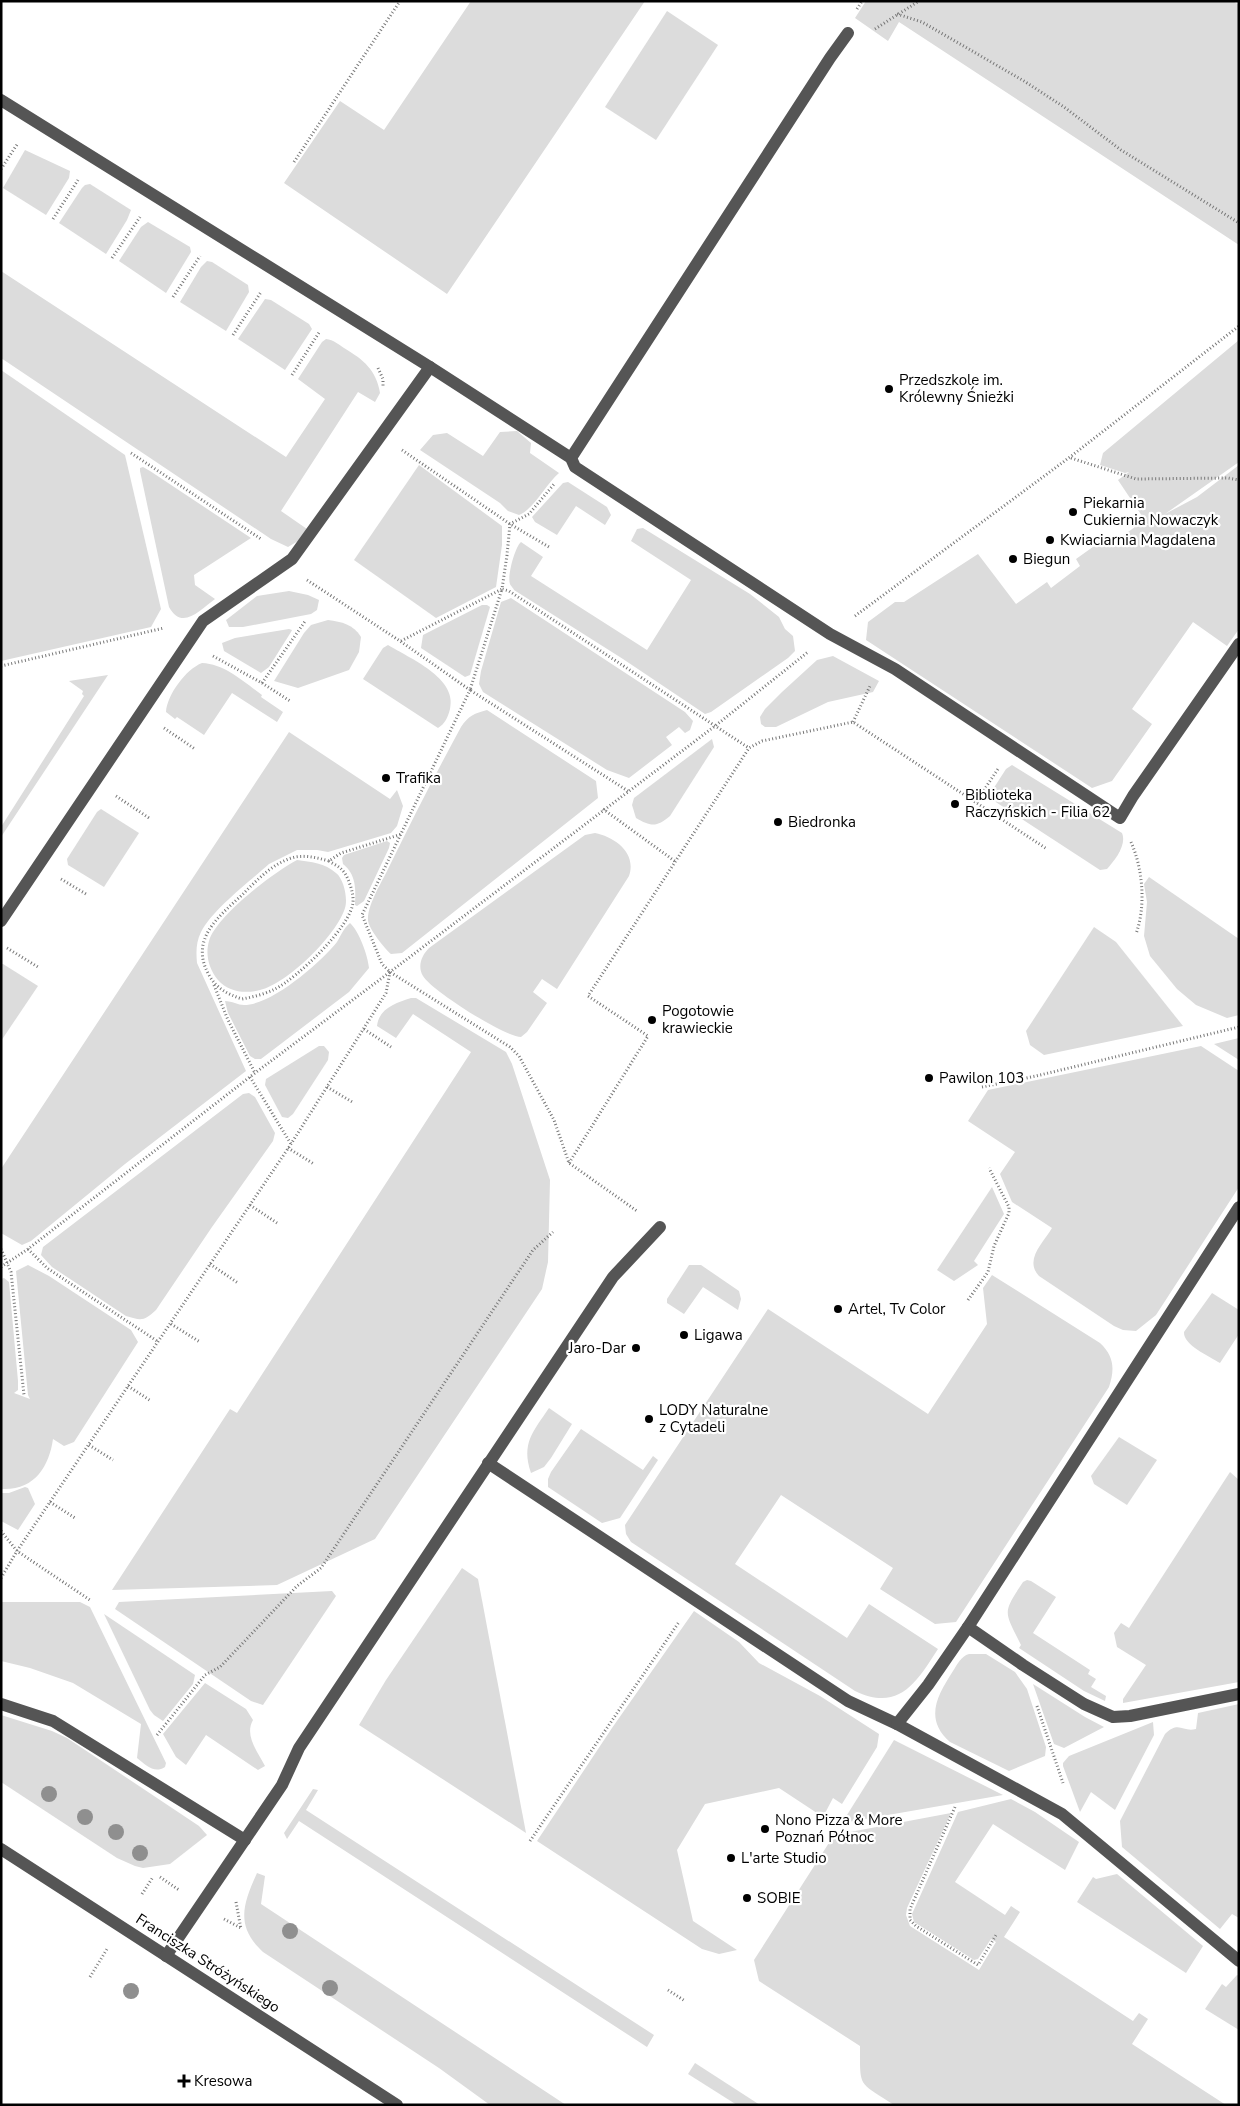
<svg xmlns="http://www.w3.org/2000/svg" width="1240" height="2106" font-family="'Nunito Sans',sans-serif">
<style>
.green{fill:#dcdcdc}
.lines{fill:none;stroke-linecap:round;stroke-linejoin:round}
.path{stroke:#777;stroke-width:3;stroke-dasharray:1 2.5;stroke-linecap:butt}
.minor{stroke:#555;stroke-width:12}
.tree{fill:#8f8f8f}
.poi-dot{fill:#000;stroke:#fff;stroke-width:2}
.labels{text-anchor:middle;stroke-width:4.5;stroke-linejoin:round;paint-order:stroke}
.poi-label{font-size:15px;fill:#000;stroke:#fff;text-anchor:start}
.street-label{font-size:15px;fill:#000;stroke:#fff}
</style>
<rect width="100%" height="100%" fill="#fff"/>
<!-- green -->
<g class="green">
<path d="M471,1H645L447,294L284,183L340,101L384,130Z"/>
<path d="M866,1H1233L1239,5V245L899,22L888,41L855,18Z"/>
<path d="M667,11L718,45L656,140L605,107Z"/>
<path d="M25,150L70,171L69,178L46,215L3,188Z"/>
<path d="M90,184L131,210L127,220L106,254L59,223L82,188L85,185Z"/>
<path d="M148,222L190,247L191,252L166,293L119,261L141,227Z"/>
<path d="M207,261L212,262L248,285L249,292L226,331L180,302L201,267Z"/>
<path d="M1,271L286,457L325,399L298,379L322,342L326,339C334,340 338,344 344,348C364,360 376,370 380,393L375,402L358,392L281,511L307,529L298,541L288,547L271,539L1,358Z"/>
<path d="M265,299L271,300L309,324L312,329L285,370L238,339Z"/>
<path d="M1239,340V462L1165,514L1197,497L1239,465V629L1227,646L1193,622L1132,709L1152,724L1112,781L1092,788L866,640L868,622L895,602H904L978,554L1016,604L1047,582L1051,588L1080,566L1076,559L1104,539L1109,546L1139,524L1148,525L1118,480L1129,472L1125,473L1100,465L1103,453Z"/>
<path d="M1,370L125,455L161,609L151,627L1,661Z"/>
<path d="M517,431L531,443L530,453L559,473C546,484 534,509 519,515L508,511L500,503L420,450L433,435L447,433L483,456L500,432Z"/>
<path d="M419,465L502,526V545L496,587L436,618L354,560Z"/>
<path d="M143,467L150,471L251,538L194,575L195,585L215,599C200,610 182,631 169,607L140,471V468Z"/>
<path d="M568,482L607,507L611,515L605,525L576,506L557,535L535,522L532,517L563,483Z"/>
<path d="M643,528L750,594L779,617L785,629L793,636L795,651L788,658L711,712L705,714L623,659L514,590C514,589 510,585 510,584C507,576 515,547 521,542L543,557L531,576L647,650L691,580L631,541L637,529Z"/>
<path d="M289,591L308,595L319,600L317,610L311,614L243,627H229L226,620L257,596Z"/>
<path d="M511,598L685,712L693,721L690,730L685,733L679,727L666,737L672,745L629,778L607,770L483,692L479,684L481,671L501,602Z"/>
<path d="M482,605H487L490,607L470,675L465,677L421,648L423,635Z"/>
<path d="M328,620C342,622 353,624 361,637L359,652L349,670L298,688L274,681L304,633L311,625Z"/>
<path d="M289,629L292,630L291,632L269,667L261,673L224,651L222,643L235,638Z"/>
<path d="M388,645C409,658 458,678 450,709C448,717 445,724 438,728L363,679L383,648Z"/>
<path d="M833,656L879,681L873,692L828,702L776,727H765L761,724L760,717L765,709L782,692L817,660Z"/>
<path d="M202,663C225,664 244,682 262,695L261,697L283,712L277,722L232,693L204,735L177,717L175,719L166,712C167,695 186,669 202,663Z"/>
<path d="M108,675L1,837V827L84,696L82,694L83,691L69,681Z"/>
<path d="M487,710L596,781L598,798L402,953L391,954C385,949 368,928 368,920C367,905 383,880 389,867C412,820 436,773 461,727C468,716 475,713 487,710Z"/>
<path d="M289,732L390,799L397,790L403,806L397,826L391,833L328,852L317,850H297L269,864C250,881 212,910 201,932C196,942 196,952 197,963L246,1071L125,1164L31,1241L22,1245L1,1233V1169Z"/>
<path d="M712,739L714,747L670,816C657,827 651,827 636,818L632,805L634,798Z"/>
<path d="M1012,765L1122,833C1127,845 1115,860 1107,869L1100,870L988,797L1006,769Z"/>
<path d="M101,809L139,833L104,887L68,865L67,859L97,812Z"/>
<path d="M595,833C615,837 637,853 629,876L557,989L542,979L533,992L547,1003L527,1032L521,1037C505,1037 432,991 423,976C417,966 422,955 429,948L585,835Z"/>
<path d="M387,841L390,843L389,848L364,901L357,906L355,905C356,889 356,874 343,864L342,858L344,855Z"/>
<path d="M297,860C311,862 325,863 336,873C344,879 348,899 345,908C337,935 287,984 260,990C244,994 229,992 218,980C209,969 205,955 209,941C216,916 274,872 297,860Z"/>
<path d="M1149,877L1239,939V1015L1227,1018L1196,1005L1177,989L1150,956L1144,936L1147,902L1144,884Z"/>
<path d="M350,923C359,931 368,956 369,968L349,992L261,1059H255L250,1056L228,1013L225,1001C232,1001 238,1005 244,1005C272,1005 320,963 337,942C341,935 344,928 350,923Z"/>
<path d="M1094,927L1116,942L1183,1026L1044,1055L1030,1045L1026,1031Z"/>
<path d="M1,964H3L38,986L1,1041Z"/>
<path d="M411,998H416L506,1052L512,1064L550,1180L548,1262L542,1289L375,1539L277,1585L112,1590L230,1409L237,1413L471,1052L413,1014L396,1038L377,1026C379,1008 396,1003 411,998Z"/>
<path d="M1239,1038V1060L1214,1044Z"/>
<path d="M319,1046H324L329,1052L328,1060L293,1114L288,1118L282,1117L265,1085L266,1079Z"/>
<path d="M1201,1046L1239,1071V1187L1156,1315L1136,1331L1123,1330L1114,1326L1039,1276C1024,1260 1043,1243 1052,1228L1012,1202L1000,1174L1015,1152L968,1121L988,1090Z"/>
<path d="M249,1093L255,1097L275,1133L273,1141L212,1227L156,1310C144,1321 142,1321 126,1316L52,1267L41,1255L43,1247L243,1094Z"/>
<path d="M992,1187L1004,1214L974,1261L978,1265L954,1281L937,1270Z"/>
<path d="M28,1265L49,1276L131,1330L138,1342L74,1442L64,1446L53,1439C49,1467 34,1491 1,1489V1279L4,1278L9,1282L18,1381V1390L14,1393L30,1399L28,1395L16,1271Z"/>
<path d="M689,1265H701L739,1291L741,1299L738,1310L703,1287L684,1314L667,1303V1299Z"/>
<path d="M992,1275L1100,1343C1114,1356 1115,1369 1109,1387L956,1622L935,1624L880,1589L893,1568L781,1495L735,1564L847,1638L869,1604L938,1649C916,1683 899,1712 855,1691L631,1542L626,1534L625,1525L768,1309L928,1414L987,1324L983,1288Z"/>
<path d="M1212,1293L1239,1310V1334L1220,1363C1209,1356 1183,1345 1184,1332Z"/>
<path d="M549,1408L572,1424L551,1458L544,1467L531,1473C521,1443 533,1432 549,1408Z"/>
<path d="M581,1429L643,1470L653,1456L658,1460L620,1518L602,1523L548,1487V1479L551,1472Z"/>
<path d="M1119,1437L1157,1460L1127,1505L1094,1484L1091,1476Z"/>
<path d="M1230,1472L1239,1480V1682L1123,1703V1699L1146,1665L1117,1647L1114,1633L1121,1623L1129,1628Z"/>
<path d="M25,1487L28,1488L35,1504L18,1530L1,1521V1493H9Z"/>
<path d="M462,1568L478,1579L526,1833L359,1725L386,1680Z"/>
<path d="M1027,1580L1031,1581L1056,1597L1033,1633L1090,1670L1088,1674L1096,1679L1091,1687L1106,1696L1105,1701L1084,1691L1019,1648L1021,1645C1004,1610 1002,1614 1023,1582Z"/>
<path d="M332,1591L336,1596L263,1705L251,1701L115,1609L119,1602Z"/>
<path d="M2,1602H80L90,1607L166,1763L165,1767C154,1774 146,1765 137,1758L141,1724L73,1683L30,1668L1,1661Z"/>
<path d="M694,1611L739,1642L759,1663L820,1696L879,1734L877,1747L842,1804L833,1798L823,1817L779,1788L705,1804L677,1850L693,1921L737,1950L719,1954L702,1949L537,1841L612,1728Z"/>
<path d="M104,1614L195,1675L193,1684L163,1721L154,1715L150,1710Z"/>
<path d="M969,1654H986L1015,1672L1027,1689L1046,1747L1045,1756L1009,1771L950,1742C924,1719 937,1696 953,1671C957,1665 961,1656 969,1654Z"/>
<path d="M205,1683L246,1709L253,1720C244,1736 258,1752 265,1766L258,1770L206,1735L186,1765L176,1757L163,1734Z"/>
<path d="M1033,1684L1085,1717L1104,1727L1064,1748L1054,1744Z"/>
<path d="M1239,1704V1918L1232,1914L1220,1929L1122,1847L1120,1821L1165,1734C1179,1720 1183,1733 1196,1729L1198,1713Z"/>
<path d="M1,1715L52,1731L67,1738L199,1826L207,1835L170,1864L143,1868L135,1866L117,1858L1,1782Z"/>
<path d="M1153,1722L1154,1735L1115,1810L1091,1792L1080,1812L1063,1766V1763L1069,1756Z"/>
<path d="M894,1740L1003,1795L842,1823Z"/>
<path d="M313,1789L318,1790L306,1810L654,2035L647,2047L299,1821L287,1839L284,1833Z"/>
<path d="M1011,1799L1035,1812L1079,1842L1065,1870L993,1824L955,1882L1005,1915L1011,1906L1020,1912L1004,1937L1133,2021L1139,2013L1148,2019L1132,2044L1226,2105H894C858,2081 860,2089 860,2046L759,1981L754,1960L834,1835L951,1813L907,1908L906,1915L910,1926L979,1970L996,1942L991,1939L978,1959L974,1960L914,1922L912,1914L958,1812Z"/>
<path d="M257,1873L265,1876L261,1904L566,2105H490L439,2068L263,1952C235,1926 243,1904 257,1873Z"/>
<path d="M1117,1874L1203,1946L1186,1973L1077,1902L1093,1877L1096,1879Z"/>
<path d="M1237,1975L1239,1976V2030L1205,2009L1222,1984L1226,1987Z"/>
<path d="M695,2063L760,2105H737L688,2074Z"/>
</g>
<g class="lines">
<!-- path -->
<g class="path">
<path d="M857,9L862,1"/>
<path d="M897,14L922,22L1024,81L1064,107L1121,150L1239,223"/>
<path d="M875,29L919,1"/>
<path d="M294,162L400,1"/>
<path d="M1,169L18,143"/>
<path d="M53,219L78,180"/>
<path d="M112,258L140,217"/>
<path d="M173,297L200,256"/>
<path d="M233,335L261,292"/>
<path d="M378,368L383,379V386"/>
<path d="M292,375L320,331"/>
<path d="M402,450L510,524L549,547"/>
<path d="M131,453L261,539"/>
<path d="M1071,458L1136,479L1228,478L1239,480"/>
<path d="M307,580L400,641L470,690L362,915L382,964L390,972L510,1047L519,1056L554,1120L569,1163L637,1211"/>
<path d="M855,616L1070,457L1239,326"/>
<path d="M401,641L502,589L507,555L510,524L529,514L555,483"/>
<path d="M213,656L262,683L290,701"/>
<path d="M1,666L164,628"/>
<path d="M262,683L306,620"/>
<path d="M853,722L870,686"/>
<path d="M164,728L195,749"/>
<path d="M628,791L470,690L502,589L509,591L749,748"/>
<path d="M116,796L149,818"/>
<path d="M976,802L998,769"/>
<path d="M603,809L676,862"/>
<path d="M1131,842C1143,869 1146,906 1136,934"/>
<path d="M329,861C333,864 339,866 342,870C348,875 354,894 353,902C351,927 297,978 275,989C265,994 253,997 242,999C227,994 216,988 209,975C189,940 218,917 242,895C257,880 274,862 295,857C307,855 318,858 329,861L341,853L402,834"/>
<path d="M61,879L86,894"/>
<path d="M7,948L38,967"/>
<path d="M214,985L228,1020L255,1073"/>
<path d="M364,1029L391,1047"/>
<path d="M250,1077L291,1144"/>
<path d="M327,1087L354,1103"/>
<path d="M982,1087L1036,1076L1239,1027"/>
<path d="M288,1148L314,1164"/>
<path d="M569,1163L648,1036L588,996L749,748L762,741L853,722L1047,849"/>
<path d="M250,1205L277,1223"/>
<path d="M1,1249L11,1272L24,1395"/>
<path d="M28,1249L47,1268L157,1341"/>
<path d="M210,1264L238,1283"/>
<path d="M1,1267L28,1249L255,1073L390,972"/>
<path d="M968,1300L988,1272L994,1246L1009,1213V1207L989,1168"/>
<path d="M171,1324L200,1342"/>
<path d="M128,1386L151,1401"/>
<path d="M89,1445L113,1460"/>
<path d="M50,1502L75,1518"/>
<path d="M1,1531L17,1551L90,1600"/>
<path d="M1,1578L17,1551L291,1144L386,993L390,972L715,726L808,652"/>
<path d="M1037,1706L1063,1783"/>
<path d="M157,1735L205,1675L220,1667L297,1586L321,1568L533,1250L553,1232"/>
<path d="M955,1807L910,1909V1920L916,1926L978,1965L996,1935"/>
<path d="M530,1841L679,1622"/>
<path d="M160,1877L179,1890"/>
<path d="M142,1894L153,1877"/>
<path d="M236,1902L241,1929"/>
<path d="M224,1919L241,1928"/>
<path d="M90,1977L107,1949"/>
<path d="M668,1990L685,2001"/>
</g>
<!-- minor -->
<g class="minor">
<path d="M1,100L430,367L571,458L575,467L830,634L895,669L1120,818L1133,796L1239,644"/>
<path d="M571,458L830,58L848,33"/>
<path d="M1,921L203,621L292,559L430,367"/>
<path d="M488,1463L848,1701L897,1724L1062,1814L1239,1961"/>
<path d="M968,1627L1023,1665L1084,1704L1113,1717L1130,1716L1239,1694"/>
<path d="M1,1704L53,1721L245,1840"/>
<path d="M897,1724L928,1685L968,1627L1239,1207"/>
<path d="M1,1849L397,2105"/>
<path d="M166,1956L282,1785L299,1748L613,1277L660,1227"/>
</g>
</g>
<!-- trees -->
<g class="tree">
<circle cx="49" cy="1794" r="8"/>
<circle cx="85" cy="1817" r="8"/>
<circle cx="116" cy="1832" r="8"/>
<circle cx="140" cy="1853" r="8"/>
<circle cx="290" cy="1931" r="8"/>
<circle cx="330" cy="1988" r="8"/>
<circle cx="131" cy="1991" r="8"/>
</g>
<!-- markers -->
<g class="poi-dot">
<circle cx="889" cy="389" r="5"/>
<circle cx="1073" cy="512" r="5"/>
<circle cx="1050" cy="540" r="5"/>
<circle cx="1013" cy="559" r="5"/>
<circle cx="386" cy="778" r="5"/>
<circle cx="955" cy="804" r="5"/>
<circle cx="778" cy="822" r="5"/>
<circle cx="652" cy="1020" r="5"/>
<circle cx="929" cy="1078" r="5"/>
<circle cx="838" cy="1309" r="5"/>
<circle cx="684" cy="1335" r="5"/>
<circle cx="636" cy="1348" r="5"/>
<circle cx="649" cy="1419" r="5"/>
<circle cx="765" cy="1829" r="5"/>
<circle cx="731" cy="1858" r="5"/>
<circle cx="747" cy="1898" r="5"/>
<path d="M181.5 2073.5h5v5h5v5h-5v5h-5v-5h-5v-5h5z"/>
</g>
<g class="labels">
<!-- poi labels -->
<g class="poi-label">
<text x="899" y="385">Przedszkole im.<tspan x="899" dy="17">Królewny Śnieżki</tspan></text>
<text x="1083" y="508">Piekarnia<tspan x="1083" dy="17">Cukiernia Nowaczyk</tspan></text>
<text x="1060" y="545">Kwiaciarnia Magdalena</text>
<text x="1023" y="564">Biegun</text>
<text x="396" y="783">Trafika</text>
<text x="965" y="800">Biblioteka<tspan x="965" dy="17">Raczyńskich - Filia 62</tspan></text>
<text x="788" y="827">Biedronka</text>
<text x="662" y="1016">Pogotowie<tspan x="662" dy="17">krawieckie</tspan></text>
<text x="939" y="1083">Pawilon 103</text>
<text x="848" y="1314">Artel, Tv Color</text>
<text x="694" y="1340">Ligawa</text>
<text x="626" y="1353" text-anchor="end">Jaro-Dar</text>
<text x="659" y="1415">LODY Naturalne<tspan x="659" dy="17">z Cytadeli</tspan></text>
<text x="775" y="1825">Nono Pizza &amp; More<tspan x="775" dy="17">Poznań Północ</tspan></text>
<text x="741" y="1863">L'arte Studio</text>
<text x="757" y="1903">SOBIE</text>
<text x="194" y="2086">Kresowa</text>
</g>
<!-- street labels -->
<g class="street-label">
<text transform="translate(208 1963) rotate(33)" y="5">Franciszka Stróżyńskiego</text>
</g>
</g>
<!-- border -->
<rect width="1240" height="2106" fill="none" stroke="#000000" stroke-width="5"/>
</svg>
